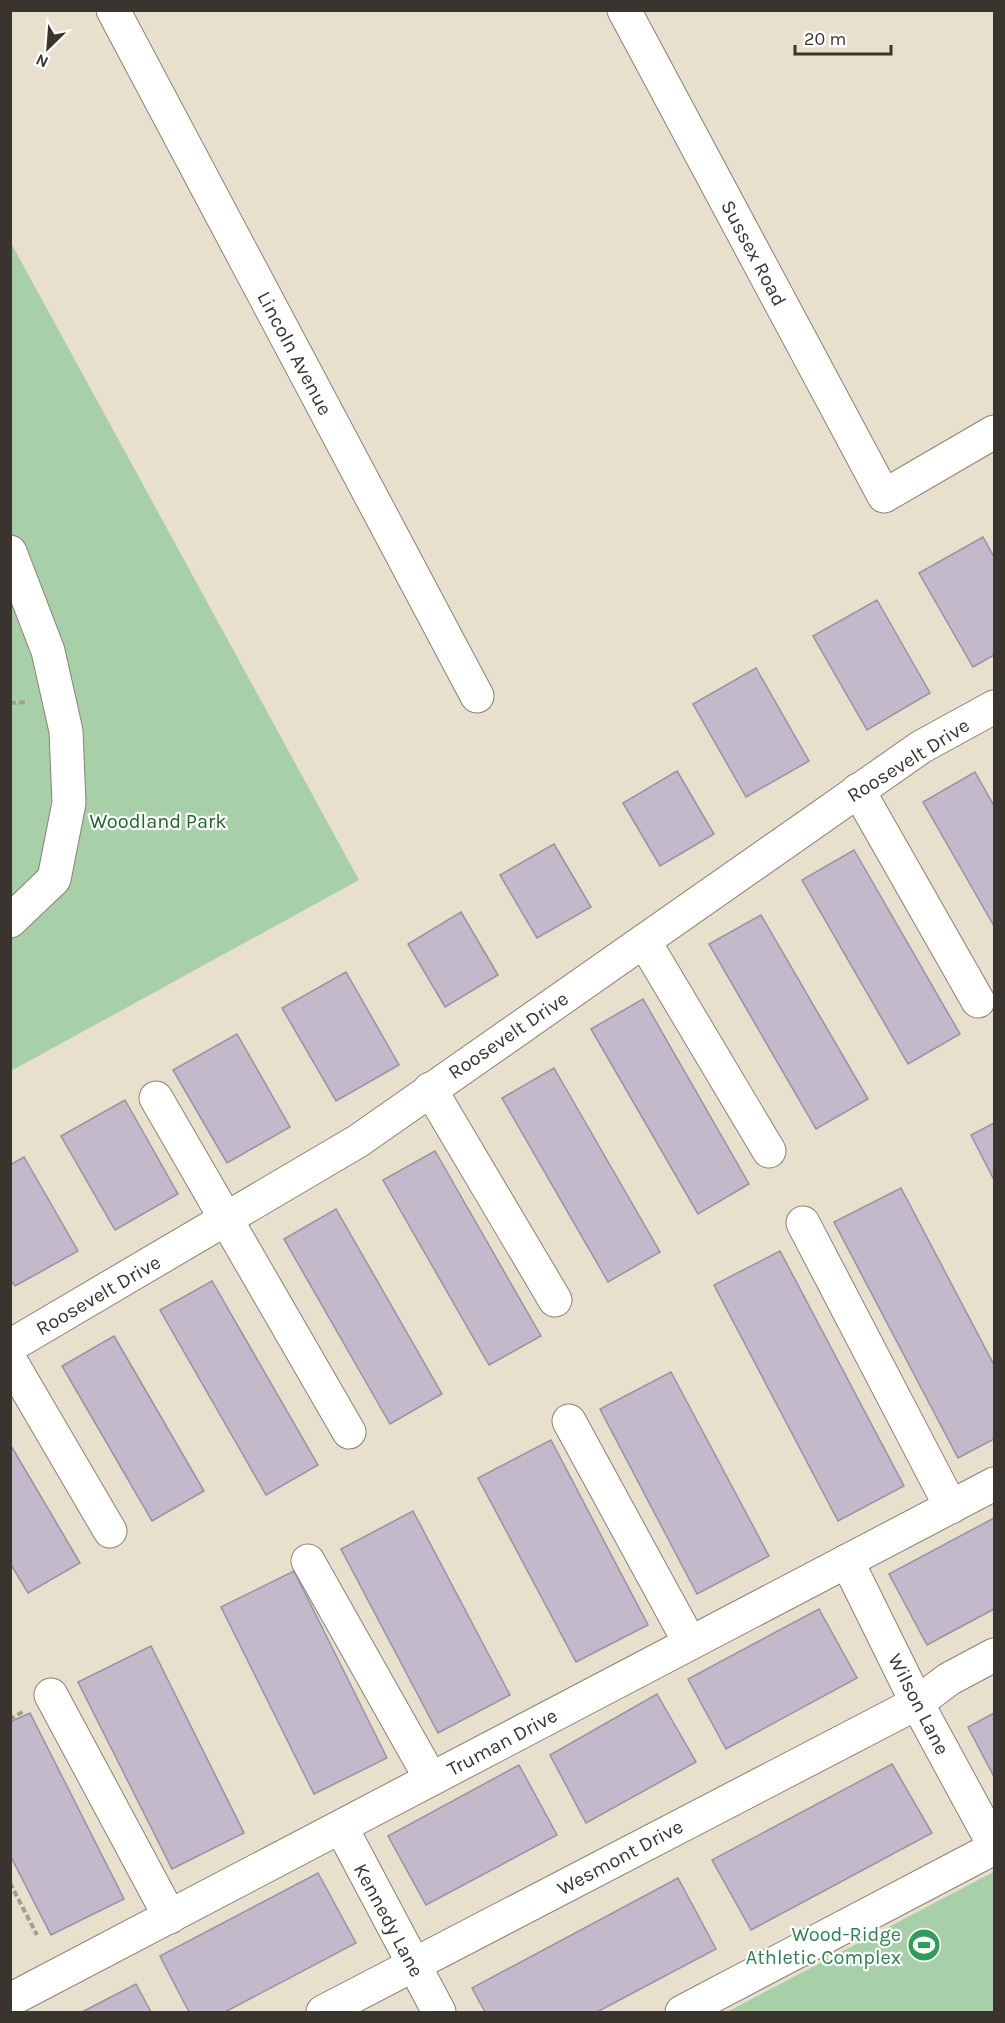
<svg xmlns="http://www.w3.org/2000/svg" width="1005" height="2023" font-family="Karla,sans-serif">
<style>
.green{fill:#a7cfa8}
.building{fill:#c2bacb;stroke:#9991a2;stroke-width:1.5}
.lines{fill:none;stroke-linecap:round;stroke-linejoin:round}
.minor-casing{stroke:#8a8271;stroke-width:35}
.path{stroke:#a49e8f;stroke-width:4;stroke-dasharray:6 3;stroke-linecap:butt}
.minor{stroke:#fff;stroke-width:33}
.labels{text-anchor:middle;stroke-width:4.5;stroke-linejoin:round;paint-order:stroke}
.street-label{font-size:20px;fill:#39352e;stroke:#fff}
.park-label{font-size:20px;fill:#1a6826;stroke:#fff}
.leisure-label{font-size:20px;fill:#27864d;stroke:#fff;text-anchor:end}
</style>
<rect width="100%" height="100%" fill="#e8e0cd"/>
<!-- green -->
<g class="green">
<path d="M11,243L359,880L382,922L359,880L11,1071Z"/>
<path d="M994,1872V2012H727L982,1878Z"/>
</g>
<!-- building -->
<g class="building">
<path d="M983,537L994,557V655L973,667L919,573Z"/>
<path d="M877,600L930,693L867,730L813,636Z"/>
<path d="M756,668L809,761L746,797L693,704Z"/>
<path d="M677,771L714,834L660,866L623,803Z"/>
<path d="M975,772L994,806V926L923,802Z"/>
<path d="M554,844L591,907L537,938L500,875Z"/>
<path d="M854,850L960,1034L908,1064L802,880Z"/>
<path d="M461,912L498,975L445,1007L408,944Z"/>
<path d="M761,915L868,1099L816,1129L709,944Z"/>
<path d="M346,972L399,1065L336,1101L282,1008Z"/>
<path d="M643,999L749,1184L698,1214L591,1029Z"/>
<path d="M237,1034L290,1127L227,1163L173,1070Z"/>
<path d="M554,1068L660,1252L608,1282L502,1098Z"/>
<path d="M125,1100L178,1194L115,1230L61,1136Z"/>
<path d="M994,1123V1180L971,1135Z"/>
<path d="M435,1151L541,1336L489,1365L383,1180Z"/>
<path d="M24,1157L78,1251L15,1286L10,1279V1165Z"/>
<path d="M901,1188L994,1365V1439L958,1458L834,1222Z"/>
<path d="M336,1209L442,1394L390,1424L284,1239Z"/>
<path d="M780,1251L904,1486L838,1521L714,1285Z"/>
<path d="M212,1281L318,1465L266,1495L160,1310Z"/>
<path d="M114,1336L204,1491L152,1521L62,1366Z"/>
<path d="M671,1372L769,1556L697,1594L600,1409Z"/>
<path d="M551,1440L648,1625L576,1662L478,1478Z"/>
<path d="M10,1444L80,1563L28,1593L10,1563Z"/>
<path d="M413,1511L510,1695L438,1733L341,1549Z"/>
<path d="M994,1518V1609L927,1645L889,1574Z"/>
<path d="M294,1571L387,1758L314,1794L221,1607Z"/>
<path d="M819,1609L857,1678L726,1749L688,1679Z"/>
<path d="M151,1646L244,1833L172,1869L78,1682Z"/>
<path d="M657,1694L696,1762L586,1823L550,1755Z"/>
<path d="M30,1713L124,1899L51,1935L10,1855V1722Z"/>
<path d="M994,1713V1777L968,1727Z"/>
<path d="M892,1764L932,1833L751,1930L712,1860Z"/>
<path d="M519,1765L557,1835L426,1905L388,1836Z"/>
<path d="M318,1873L356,1943L225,2012H189L160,1956Z"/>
<path d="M678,1878L716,1949L597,2012H485L472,1988Z"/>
<path d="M136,1984L151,2012H82Z"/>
</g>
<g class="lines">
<!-- minor casing -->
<g class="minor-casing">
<g id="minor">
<path d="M113,10L477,696"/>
<path d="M624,10L884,496L994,432"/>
<path d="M10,552L48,651L66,731L69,803L54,879L10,921"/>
<path d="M858,790L978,1001"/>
<path d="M644,941L769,1151"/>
<path d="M430,1089L555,1300"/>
<path d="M156,1098L349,1432"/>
<path d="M803,1223L951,1507"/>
<path d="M10,1346L358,1141L921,747L994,707"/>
<path d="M10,1360L110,1531"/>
<path d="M569,1421L690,1643"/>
<path d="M308,1561L431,1779"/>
<path d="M847,1561L917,1703L994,1845"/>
<path d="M51,1695L170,1917"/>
<path d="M341,1827L439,2012"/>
<path d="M10,2000L994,1484"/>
<path d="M323,2012L917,1703L949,1679L994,1655"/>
<path d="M682,2012L994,1848"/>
</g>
</g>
<!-- path -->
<g class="path">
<path d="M10,703L28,702"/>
<path d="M10,1716L12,1718L24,1711"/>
<path d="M10,1883L37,1935"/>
</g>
<!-- minor -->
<use href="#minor" class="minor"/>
</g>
<!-- icons -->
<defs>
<g id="stadium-disc" transform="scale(1.725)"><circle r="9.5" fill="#2e9e5b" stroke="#fff"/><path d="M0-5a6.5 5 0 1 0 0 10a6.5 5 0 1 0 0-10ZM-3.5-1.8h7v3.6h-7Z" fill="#fff"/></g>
</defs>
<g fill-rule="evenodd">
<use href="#stadium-disc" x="924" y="1945"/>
</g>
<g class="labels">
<!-- street labels -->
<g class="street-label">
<text transform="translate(754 253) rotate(62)" y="7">Sussex Road</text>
<text transform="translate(295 353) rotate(62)" y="7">Lincoln Avenue</text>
<text transform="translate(908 760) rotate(-32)" y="7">Roosevelt Drive</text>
<text transform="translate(508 1035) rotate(-34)" y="7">Roosevelt Drive</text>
<text transform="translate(98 1295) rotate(-30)" y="7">Roosevelt Drive</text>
<text transform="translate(919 1704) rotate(63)" y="7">Wilson Lane</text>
<text transform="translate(502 1742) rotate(-28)" y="7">Truman Drive</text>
<text transform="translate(620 1857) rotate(-28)" y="7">Wesmont Drive</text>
<text transform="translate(389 1920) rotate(62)" y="7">Kennedy Lane</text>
</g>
<!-- park labels -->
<g class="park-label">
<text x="158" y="828">Woodland Park</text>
</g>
<!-- leisure labels -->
<g class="leisure-label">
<text x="901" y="1941">Wood-Ridge<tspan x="901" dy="23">Athletic Complex</tspan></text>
</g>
</g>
<!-- border -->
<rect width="1005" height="2023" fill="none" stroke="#39352e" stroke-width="24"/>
<!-- north arrow -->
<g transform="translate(48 48) rotate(205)" stroke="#ffffff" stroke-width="4.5" paint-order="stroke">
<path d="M0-4.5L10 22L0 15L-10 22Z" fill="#39352e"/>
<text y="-9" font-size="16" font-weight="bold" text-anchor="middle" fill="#39352e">N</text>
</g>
<!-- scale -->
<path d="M795 45v9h96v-9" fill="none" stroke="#39352e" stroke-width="3"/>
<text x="804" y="45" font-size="18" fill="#39352e" stroke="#ffffff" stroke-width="4.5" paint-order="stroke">20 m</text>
</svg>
